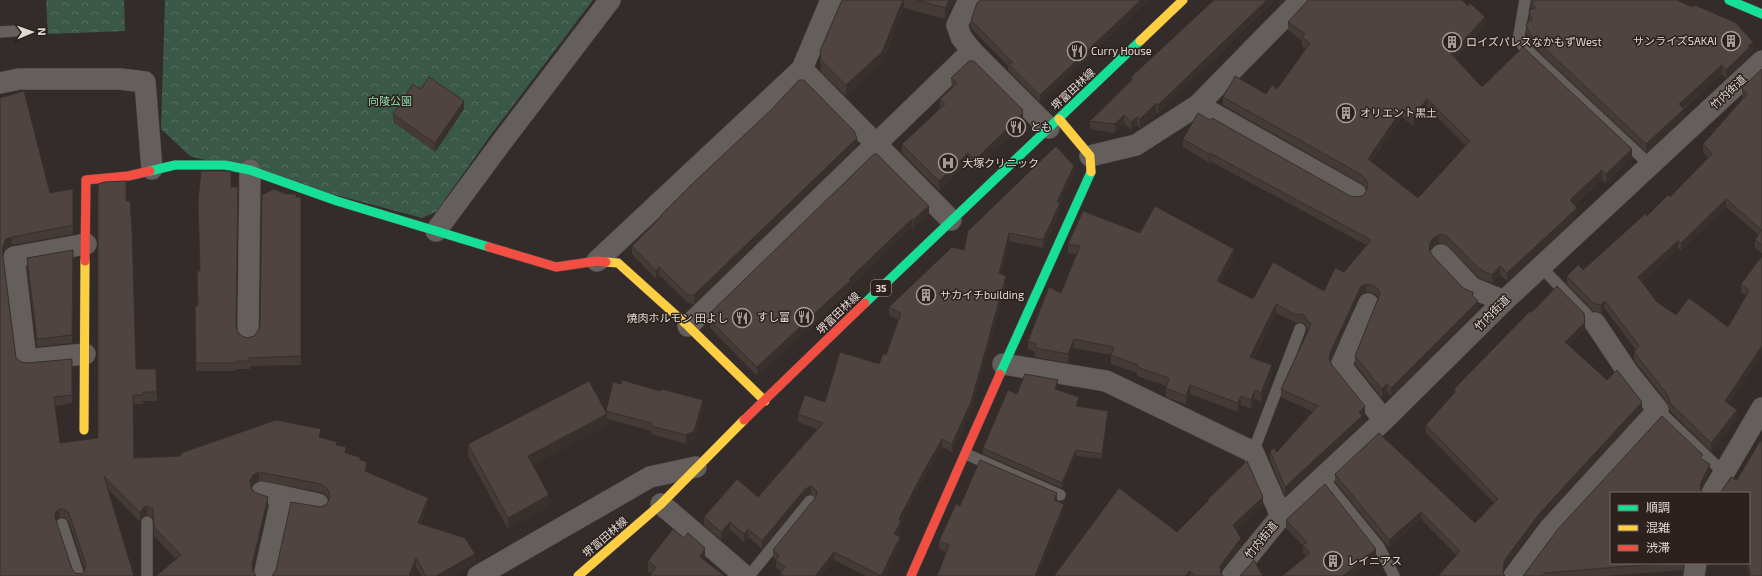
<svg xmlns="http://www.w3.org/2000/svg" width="1762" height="576" font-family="'Exo 2','Noto Sans JP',sans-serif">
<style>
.forest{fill:url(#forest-crowns)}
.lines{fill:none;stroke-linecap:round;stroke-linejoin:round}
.lane-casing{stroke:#4e4846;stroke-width:12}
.street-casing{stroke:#4e4846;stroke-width:22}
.fast-casing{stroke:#4e4846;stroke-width:10}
.slow-casing{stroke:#4e4846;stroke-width:10}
.jam-casing{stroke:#4e4846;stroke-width:10}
.lane{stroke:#645f5d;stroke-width:11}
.street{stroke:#645f5d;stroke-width:21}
.fast{stroke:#16e098;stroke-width:9}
.slow{stroke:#ffcf43;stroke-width:9}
.jam{stroke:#f24e42;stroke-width:9}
.wall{fill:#443a36;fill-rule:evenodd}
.shaded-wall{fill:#37302c}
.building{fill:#4f443f;stroke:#37302c;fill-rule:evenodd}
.labels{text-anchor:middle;stroke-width:3;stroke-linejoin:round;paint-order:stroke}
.shield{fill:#2c211c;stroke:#aaa19e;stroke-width:1}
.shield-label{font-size:10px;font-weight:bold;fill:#e0d8d5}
.poi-label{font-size:11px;fill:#e0d8d5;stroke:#2c211c;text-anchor:start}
.street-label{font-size:11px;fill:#e0d8d5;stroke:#2c211c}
.park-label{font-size:11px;fill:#8ddfb2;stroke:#2c211c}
</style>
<defs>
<pattern id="forest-crowns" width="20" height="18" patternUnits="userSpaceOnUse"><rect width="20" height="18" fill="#3a5847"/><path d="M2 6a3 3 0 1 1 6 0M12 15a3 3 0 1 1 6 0" fill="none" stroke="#566f61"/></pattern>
</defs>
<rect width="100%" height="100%" fill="#332c2a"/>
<!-- forest -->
<g class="forest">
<path d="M46,0H124L125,31L48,34Z"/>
<path d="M165,0H593L490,136L436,212L422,218L190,156L161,129Z"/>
</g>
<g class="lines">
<!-- lane casing -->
<g class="lane-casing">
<g id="lane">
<path d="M1525,0L1519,35L1523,46L1650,165"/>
<path d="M0,32L15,31"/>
<path d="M1541,267L1595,323"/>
<path d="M1658,410L1724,473"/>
<path d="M1253,452L1300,329"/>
<path d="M966,454L1060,495"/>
<path d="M1322,477L1379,547L1394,576"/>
<path d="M62,524L79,576"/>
<path d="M147,576V522"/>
<path d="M749,576L810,501"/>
</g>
</g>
<!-- street casing -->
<g class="street-casing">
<g id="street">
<path d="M972,51L1049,128"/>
<path d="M802,69L951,220"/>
<path d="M0,83L19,79H120L145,82L152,169"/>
<path d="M1198,105L1356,194"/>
<path d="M1090,156L1136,145L1198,105L1301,0"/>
<path d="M436,231L501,143L610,0"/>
<path d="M1441,255L1472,288L1504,301"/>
<path d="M597,261L802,69L831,0"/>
<path d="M1368,304L1341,366L1384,420"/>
<path d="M688,326L972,51L961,37L957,25L969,0"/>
<path d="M248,334L250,170"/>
<path d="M85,354L26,360L14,257L86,244"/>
<path d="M1003,364L1106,381L1253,452L1281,516"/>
<path d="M262,492L318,504"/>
<path d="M1712,493L1762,408"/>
<path d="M661,504L745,576"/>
<path d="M264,576L282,496"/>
<path d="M478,576L650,477L696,467"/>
<path d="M1232,576L1281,516L1384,420L1504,301L1762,61"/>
<path d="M1514,576L1549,529L1658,410L1629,374L1595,323"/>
<path d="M1694,576L1696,563"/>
</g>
</g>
<!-- fast casing -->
<g class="fast-casing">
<g id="fast">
<path d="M1729,0L1762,14"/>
<path d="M150,171L175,165H225L250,170L337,201L489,247"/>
<path d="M865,303L1140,41"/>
<path d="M1000,374L1091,172"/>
</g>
</g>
<!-- slow casing -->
<g class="slow-casing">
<g id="slow">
<path d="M1140,41L1183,0"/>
<path d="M1059,119L1090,156L1091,172"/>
<path d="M606,262L618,263L688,326L765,401"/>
<path d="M84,430L85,261"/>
<path d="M578,576L661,504L744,420"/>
</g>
</g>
<!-- jam casing -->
<g class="jam-casing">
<g id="jam">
<path d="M489,247L556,267L597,261L606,262"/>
<path d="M85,261L86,180L128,176L150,171"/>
<path d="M744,420L865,303"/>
<path d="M911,576L1000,374"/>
</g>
</g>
<!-- lane -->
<use href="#lane" class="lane"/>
<!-- street -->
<use href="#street" class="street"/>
<!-- fast -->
<use href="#fast" class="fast"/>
<!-- slow -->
<use href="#slow" class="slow"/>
<!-- jam -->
<use href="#jam" class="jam"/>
</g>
<!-- wall -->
<g class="wall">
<path d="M842,0H955L945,19L904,8L882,63L846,96L821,72L820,62V51Z"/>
<path d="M980,0H1149L1040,102L1008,70V66L971,28V20Z"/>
<path d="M1214,0L1158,114L1156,112L1140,128L1137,125L1131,130L1124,123L1115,133L1090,129V121L1131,80V77Z"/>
<path d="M1531,0H1677L1753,51L1750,53V56L1726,78L1722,74L1684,109V117L1646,152L1531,44L1526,33V25L1529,21V10L1532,9L1531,6Z"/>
<path d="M1288,22L1485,25L1455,58L1482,87L1632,157L1606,183L1602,179L1574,205L1577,217L1507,281L1500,275L1492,283L1479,278L1449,247L1445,244L1439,243L1433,247L1430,250L1432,255L1463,288L1474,297L1478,309L1391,396L1387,392L1382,398L1355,364V356L1378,298V297L1373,293L1367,292L1361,295L1330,361L1332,365L1365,415L1362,418V424L1285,496L1270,460V451L1277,452L1313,412L1281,397V389L1308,330L1307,329L1305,324L1302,322L1296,323L1276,313L1254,358L1272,374L1261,402L1255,399L1251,409L1241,405L1238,412L1190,394L1186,404L1168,398L1166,396V386L1137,376V373L1111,364V355L1074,348L1068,363L1035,357V352L1028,349V341L1061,293L1076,254L1068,253V244L1140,233L1234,258L1220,283L1253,299L1324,291L1344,272L1366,245L1210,161L1209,163L1183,147V139L1210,120L1350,196L1357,197L1362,196L1366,192L1367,190L1366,188L1362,184L1223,105V97L1266,94L1277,89L1306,49L1302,46V41L1288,30ZM1427,107L1466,146L1418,198L1371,162L1402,117L1413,126Z"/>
<path d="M1762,69V253L1755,248V240L1759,235L1726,207L1681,251L1678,248L1642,282L1657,302L1676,315L1728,327L1746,296L1741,292V284L1762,256V354L1728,403L1737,418L1711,451L1670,411L1667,402L1634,360V352L1636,350L1605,309L1601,313L1593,311L1567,284V276L1583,270L1647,216L1670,197L1708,158L1703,152V144L1743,98L1742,96V88Z"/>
<path d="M951,78L1023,119V123L975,170L968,162L939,190L902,153V144L940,108V99L952,88Z"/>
<path d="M421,89L464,109L435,152L393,122V114Z"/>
<path d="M0,98L50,193L73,189V234L12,245L6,248L3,256L16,358L21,362L27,363L72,359V403L55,406L60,443L98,438L126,201L136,369H156L157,401H143V404H133L134,458L181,456L321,438L337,445L346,453L360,460L367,471L366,472L428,506L421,524L475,562L452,576H421L416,567L413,576H272L321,507L327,504L329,499L326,495L321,492L259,481L253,484L251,488L254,492L268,505L176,559L154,536L153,518L147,515L144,516L140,522L107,488L134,576H0ZM64,517L69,522L85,571L84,572L81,574L75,573L72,569L56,521L59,518Z"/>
<path d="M857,146L694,304L688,303L659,275L656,279L632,254V246L661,217V215Z"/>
<path d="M874,154L929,214L913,229L912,227L851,286V289L757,376L710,328V313Z"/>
<path d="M1074,174L1060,204V211L1043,248L1009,241L1001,274L1006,284L971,410L952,452L942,447L920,485L901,522V529L898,535L900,545L885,576H866L834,560L821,576H780V573L781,572L776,567V560L773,557V550L815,498L811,494L805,497L762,549L748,537L744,542L730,530L721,540L704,525V517L758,497L817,429L798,422V414L825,402L879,364L886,355L899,320L889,315V307L964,250Z"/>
<path d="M231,187L236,326L238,332L242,336L247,338L254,336L258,331L260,326L286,194L296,197H301V365L250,366V369H236L235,371H196L195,306H198L199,271Z"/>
<path d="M73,250L72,343L37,347L27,267V258Z"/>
<path d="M1532,312L1585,329L1569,346L1607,380L1642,410L1539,522L1504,569V574L1456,555L1421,519L1389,548L1335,482V474L1475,523L1494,503L1426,433V425L1454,394V389Z"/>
<path d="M1058,385L1057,390L1079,403L1078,406L1108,417L1102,459L1076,456L1062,488L983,454V448L1017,394Z"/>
<path d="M703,409L694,439L686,444L651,434V431L607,419V426L533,465L549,507L508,529L468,456V444L606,412V411Z"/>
<path d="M1760,441L1762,442V576H1734L1749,575L1747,563H1749V493H1720L1731,477L1737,480Z"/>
<path d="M1703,460L1710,472L1611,563H1684L1683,570L1606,576H1523Z"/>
<path d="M1208,499L1263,504L1236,530L1241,546L1221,573L1223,576H1054L1177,532L1208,502Z"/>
<path d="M1057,501L1064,512L946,552L939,549V541L960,506Z"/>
<path d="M1286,520L1376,557L1306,556L1303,553V546L1286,528Z"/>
<path d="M705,557L704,560L651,574L648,571V561Z"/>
</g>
<!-- shaded-wall -->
<g class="shaded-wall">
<path d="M903,0H904V8L882,63L846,96V85Z"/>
<path d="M949,0H955L945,19V8Z"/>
<path d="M1141,0H1149L1040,102V95Z"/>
<path d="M1267,0H1276L1158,114V105Z"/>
<path d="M1279,0H1284L1279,5Z"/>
<path d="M1485,17V25L1451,63V54Z"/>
<path d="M1753,42V51L1750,53V56L1726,78V70L1748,46Z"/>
<path d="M1722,65V74L1679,112V104Z"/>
<path d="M1427,99V107L1413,126V117Z"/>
<path d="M464,101V109L435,152V143Z"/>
<path d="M1156,103V112L1140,128V119Z"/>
<path d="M1402,109V117L1368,168V159Z"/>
<path d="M1684,109V117L1646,152V144Z"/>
<path d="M1023,110V123L975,170V160Z"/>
<path d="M1124,115V123L1115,133V124Z"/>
<path d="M1137,117V125L1131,130V122Z"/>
<path d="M857,138V146L694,304V295Z"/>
<path d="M1632,149V157L1606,183V174Z"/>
<path d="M968,153V162L939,190V181Z"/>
<path d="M1210,153V161L1209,163V154Z"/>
<path d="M1074,166V174L1060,204V211L1043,248V240L1057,202Z"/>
<path d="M1602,170V179L1570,208V200Z"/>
<path d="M1726,199V207L1681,251V243Z"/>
<path d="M929,206V214L913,229V220Z"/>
<path d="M1577,208V217L1507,281V273Z"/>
<path d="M912,219V227L851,286V289L757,376V367Z"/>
<path d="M1009,233V241L999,281V273Z"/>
<path d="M1439,235V243L1433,247L1430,251L1429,257L1430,243L1433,238Z"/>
<path d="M12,237V245L6,248L2,258V249L6,239Z"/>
<path d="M1678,241V248L1638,285V277Z"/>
<path d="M1234,249V258L1217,289V281Z"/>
<path d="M1500,266V275L1492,283V275Z"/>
<path d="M659,267V275L656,279V271Z"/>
<path d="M1006,276V284L971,410L952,452V444Z"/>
<path d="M1367,284V292L1361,295L1330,361L1329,359L1330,353L1361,286Z"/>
<path d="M1478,301V309L1391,396V388Z"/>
<path d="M1605,301V309L1601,313V305Z"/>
<path d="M1276,304V313L1250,365V357Z"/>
<path d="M1585,322V329L1565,350V342Z"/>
<path d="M1074,339V348L1068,363V354Z"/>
<path d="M1762,346V354L1725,409V401Z"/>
<path d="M1272,365V374L1261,402V393Z"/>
<path d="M1058,380V385L1055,395V389Z"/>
<path d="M1387,384V392L1382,398V389Z"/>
<path d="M1190,385V394L1186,404V396Z"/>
<path d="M1255,390V399L1251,409V400Z"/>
<path d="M1241,396V405L1238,412V403Z"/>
<path d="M1079,397V403L1076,412V406Z"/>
<path d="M703,400V409L694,439L686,444V435Z"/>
<path d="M1642,402V410L1539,522L1504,569L1503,576V573L1504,561L1539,514Z"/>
<path d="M1365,406V415L1362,418V424L1285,496V487Z"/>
<path d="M1737,410V418L1711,451V443Z"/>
<path d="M1108,411V417L1102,459V454Z"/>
<path d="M607,414V426L528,468V456Z"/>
<path d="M942,439V447L920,485L901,522V529L894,542V534L899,519L920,478Z"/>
<path d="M1076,450V456L1062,488V483Z"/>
<path d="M367,462V471L365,480V471Z"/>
<path d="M1710,464V472L1700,493V485Z"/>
<path d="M259,472V481L253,484L250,490V481L253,475Z"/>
<path d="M811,486V494L805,497L762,549V541L805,489Z"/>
<path d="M1057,493V501L1054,500Z"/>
<path d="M549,495V507L508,529V518Z"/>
<path d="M268,497V505L252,574V565Z"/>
<path d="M1263,497V504L1233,533V525Z"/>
<path d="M428,498V506L418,531V523Z"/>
<path d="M1064,504V512L1038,576H1035Z"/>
<path d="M147,506V515L144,516L140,522V513L144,507Z"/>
<path d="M59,509V518L55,522V513Z"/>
<path d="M1421,512V519L1389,548V540Z"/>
<path d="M730,522V530L721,540V532Z"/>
<path d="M748,529V537L744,542V534Z"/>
<path d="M900,537V545L885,576H881Z"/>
<path d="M1241,538V546L1220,574V566Z"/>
<path d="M705,548V557L700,566V557Z"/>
<path d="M1376,549V557L1353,576H1343Z"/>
<path d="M834,552V560L821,576H815Z"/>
<path d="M475,554V562L452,576H436Z"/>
<path d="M416,558V567L413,576H409Z"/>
<path d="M1190,571V576H1185Z"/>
</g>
<!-- building -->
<g class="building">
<path d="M842,0H903L882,52L846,85L821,60L820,51Z"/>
<path d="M917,0H949L945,8Z"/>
<path d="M980,0H1141L1040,95L1008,63H1013L971,20L977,3Z"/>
<path d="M1214,0H1267L1158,105L1156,103L1140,119L1137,117L1131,122L1124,115L1115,124L1090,121L1133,79L1131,77Z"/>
<path d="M1308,0H1462L1468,6L1470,3L1485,17L1451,54L1482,87L1523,47L1632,149L1606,174L1602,170L1570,200L1577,208L1507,273L1500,266L1492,275L1479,269L1449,238L1445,235H1439L1433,238L1430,243L1429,249L1432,255L1463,288L1474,293L1472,295L1478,301L1391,388L1387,384L1382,389L1355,356L1380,294L1378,289L1373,285L1367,284L1361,286L1330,353L1329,359L1332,365L1365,406L1359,413L1362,416L1285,487L1270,451L1274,448L1277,452L1318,406L1281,389L1308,331L1311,323L1307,321L1305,316L1302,314L1296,315L1276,304L1250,357L1272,365L1261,393L1255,390L1251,400L1241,396L1238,403L1190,385L1186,396L1168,389L1166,388L1169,378L1137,367L1138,365L1111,355L1114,347L1074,339L1068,354L1035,348L1036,344L1028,341L1049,287L1061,293L1080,246L1068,244L1083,211L1140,233L1155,206L1234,249L1217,281L1253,299L1273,262L1324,291L1335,268L1344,272L1371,240L1210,153L1209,154L1183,139L1198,113L1210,120L1212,118L1350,196L1357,197L1362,196L1366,192L1368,185L1366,179L1362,175L1223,97L1235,76L1266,94L1272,85L1277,89L1310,43L1302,37L1305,34L1288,22ZM1427,99L1470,141L1418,198L1368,159L1402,109L1413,117Z"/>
<path d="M1532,0H1677L1692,7L1695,5L1736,23L1753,42L1748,46L1750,47L1726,70L1722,65L1679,104L1684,109L1646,144L1531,35L1526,25L1527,22L1532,20L1529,10L1535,8Z"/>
<path d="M969,61H974L1023,110L1022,112L1023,113L975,160L968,153L939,181L902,144L945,104L940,99L957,83L951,78Z"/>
<path d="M1762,69V230L1726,199L1681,243L1678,241L1638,277L1657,302L1676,315L1689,298L1728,327L1749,291L1741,284L1762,256V346L1725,401L1737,410L1711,443L1670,403L1667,394L1634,352L1639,346L1605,301L1601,305L1593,303L1567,276L1578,265L1583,270L1645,214L1647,216L1668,195L1670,197L1712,154L1703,144L1747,94L1742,88Z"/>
<path d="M429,77L464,101L435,143L393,114L413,84L421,89Z"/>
<path d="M799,80H804L854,131L857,138L694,295H688L659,267L656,271L632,246L662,216L661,215L690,186L771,110Z"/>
<path d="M24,91L50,193L73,189V225L12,237L6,239L2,249L16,358L21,362L27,363L72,359V395L54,397L60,443L98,438V184L104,182L126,181V201H130L132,228L136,369H156L157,392H143V395H133L134,458L181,456V453L276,420L321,429L319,437L337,442L336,445L346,447L345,453L360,457V460L367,462L365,471L428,498L418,523L465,538L475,554L436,576H426L416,558L409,576H272L276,570L291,502L321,507L327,504L330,497L329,492L326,487L321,484L259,472L253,475L250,481L251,487L254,492L268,497L252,565L253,571L256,576H156L181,555L154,527L153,509L147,506L144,507L140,513L104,476L134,576H0V98ZM59,509H64L69,513L86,565L84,572L81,574L75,573L72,569L55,517V513Z"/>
<path d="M1056,146L1074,166L1057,202L1060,203L1043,240L1009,233L999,273L1006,276L971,402L952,444L942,439L920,478L899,519L901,521L894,534L900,537L881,576L834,552L815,576H783L780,573L785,567L776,560L779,555L773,550L816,497L817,491L811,486L805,489L762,541L748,529L744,534L730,522L721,532L704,517L737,479L758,497L823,423L798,414L805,395L825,402L840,352L879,364L883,354L886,355L901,313L889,307L952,247L964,250L968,231Z"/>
<path d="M874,154H877L929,206L913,220L912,219L849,279L851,280L757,367L710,320V313Z"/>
<path d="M201,171H231V187H238L236,326L238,332L242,336L247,338L254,336L258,331L260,326L262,195L274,189L286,194H296V197H301V356L249,358L250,361H236L235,363H196L195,306H198L197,271H200L198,201Z"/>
<path d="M1762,230V245L1755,240Z"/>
<path d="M73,250L72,335L37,339L27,258Z"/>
<path d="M1557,286L1584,313L1585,322L1565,342L1607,380L1617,370L1642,402L1539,514L1504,561L1503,573L1505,576H1438L1460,551L1421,512L1389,540L1335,474L1379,433L1475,523L1498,499L1426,425L1456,391L1454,389L1530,311L1532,312Z"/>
<path d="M1025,374L1058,380L1055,389L1079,397L1076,406L1108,411L1102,454L1076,450L1062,483L983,448L1008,390L1017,394Z"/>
<path d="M622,380L660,391L661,389L703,400L694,431L686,435L651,426V423L606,411L613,382L621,384Z"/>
<path d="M589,381L607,414L528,456L549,495L508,518L468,444Z"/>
<path d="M1662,416L1703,455L1700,458L1710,464L1700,485L1701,491L1704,493H1611V563H1668L1544,573V576H1523L1558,529Z"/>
<path d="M1760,441L1762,442V576H1734L1750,575L1748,563H1749V493H1720L1731,477L1737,480Z"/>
<path d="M980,460L1057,493L1054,500L1064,504L1035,576H937L949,545L939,541L956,504L960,506Z"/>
<path d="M1247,461L1263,497L1233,525L1241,538L1220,566L1221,573L1223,576H1196L1190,571L1185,576H1054L1119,488L1177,532L1209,500L1208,499Z"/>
<path d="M1325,484L1376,549L1343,576H1282L1310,553L1303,545L1307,542L1286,520Z"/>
<path d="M673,529L684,538L688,533L705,548L700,557L725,576H650L656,567L648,561Z"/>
<path d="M1254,560L1263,576H1240Z"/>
</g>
<!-- icons -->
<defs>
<g id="building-ring" transform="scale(1)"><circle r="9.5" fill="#2c211c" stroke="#a39c99" stroke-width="1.5"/><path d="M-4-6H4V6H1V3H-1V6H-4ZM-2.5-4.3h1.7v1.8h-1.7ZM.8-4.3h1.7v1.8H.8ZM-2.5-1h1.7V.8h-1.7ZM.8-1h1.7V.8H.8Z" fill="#a39c99"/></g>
<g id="restaurant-ring" transform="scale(1)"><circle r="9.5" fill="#2c211c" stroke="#a39c99" stroke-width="1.5"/><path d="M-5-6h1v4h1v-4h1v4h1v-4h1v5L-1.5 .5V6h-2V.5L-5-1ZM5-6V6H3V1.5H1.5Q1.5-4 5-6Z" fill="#a39c99"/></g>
<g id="hospital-ring" transform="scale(1)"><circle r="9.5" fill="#2c211c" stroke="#a39c99" stroke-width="1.5"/><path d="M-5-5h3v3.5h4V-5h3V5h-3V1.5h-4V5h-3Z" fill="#a39c99"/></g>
</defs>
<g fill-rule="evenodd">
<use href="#building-ring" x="1731" y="41"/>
<use href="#building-ring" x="1452" y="42"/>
<use href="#restaurant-ring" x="1077" y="51"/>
<use href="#building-ring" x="1346" y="113"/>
<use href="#restaurant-ring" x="1016" y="127"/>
<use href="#hospital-ring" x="948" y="163"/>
<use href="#building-ring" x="926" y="295"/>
<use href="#restaurant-ring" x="804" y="317"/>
<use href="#restaurant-ring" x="742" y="318"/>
<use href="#building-ring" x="1333" y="561"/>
</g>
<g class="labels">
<!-- shield labels -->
<rect class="shield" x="871" y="280" width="20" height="16" rx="3"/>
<g class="shield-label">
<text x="881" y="292">35</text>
</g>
<!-- poi labels -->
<g class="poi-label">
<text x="1717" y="45" text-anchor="end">サンライズSAKAI</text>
<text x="1466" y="46">ロイズパレスなかもずWest</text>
<text x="1091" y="55">Curry House</text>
<text x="1360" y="117">オリエント黒土</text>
<text x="1030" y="131">とも</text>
<text x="962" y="167">大塚クリニック</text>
<text x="940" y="299">サカイチbuilding</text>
<text x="790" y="321" text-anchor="end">すし富</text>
<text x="728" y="322" text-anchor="end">焼肉ホルモン 田よし</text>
<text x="1347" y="565">レイニアス</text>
</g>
<!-- street labels -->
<g class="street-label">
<text transform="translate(1073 89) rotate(-43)" y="4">堺富田林線</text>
<text transform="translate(1728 92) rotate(-43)" y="4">竹内街道</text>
<text transform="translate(838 313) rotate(-44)" y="4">堺富田林線</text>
<text transform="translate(1492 313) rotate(-45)" y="4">竹内街道</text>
<text transform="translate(605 537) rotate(-41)" y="4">堺富田林線</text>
<text transform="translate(1261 540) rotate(-51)" y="4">竹内街道</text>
</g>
<!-- park labels -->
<g class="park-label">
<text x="390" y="105">向陵公園</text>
</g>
</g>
<!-- legend -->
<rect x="1610" y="492" width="140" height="72" fill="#2c211c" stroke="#746a66"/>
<rect x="1618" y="505" width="20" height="6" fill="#16e098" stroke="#746a66"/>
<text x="1646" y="512" font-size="12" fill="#e0d8d5">順調</text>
<rect x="1618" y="525" width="20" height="6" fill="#ffcf43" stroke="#746a66"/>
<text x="1646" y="532" font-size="12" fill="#e0d8d5">混雑</text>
<rect x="1618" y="545" width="20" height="6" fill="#f24e42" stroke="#746a66"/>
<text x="1646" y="552" font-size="12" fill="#e0d8d5">渋滞</text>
<!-- north arrow -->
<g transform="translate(32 32) rotate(88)" stroke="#2c211c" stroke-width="3" paint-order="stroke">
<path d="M0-3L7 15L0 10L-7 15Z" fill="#e0d8d5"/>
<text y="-6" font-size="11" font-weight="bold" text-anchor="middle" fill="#e0d8d5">N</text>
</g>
</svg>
